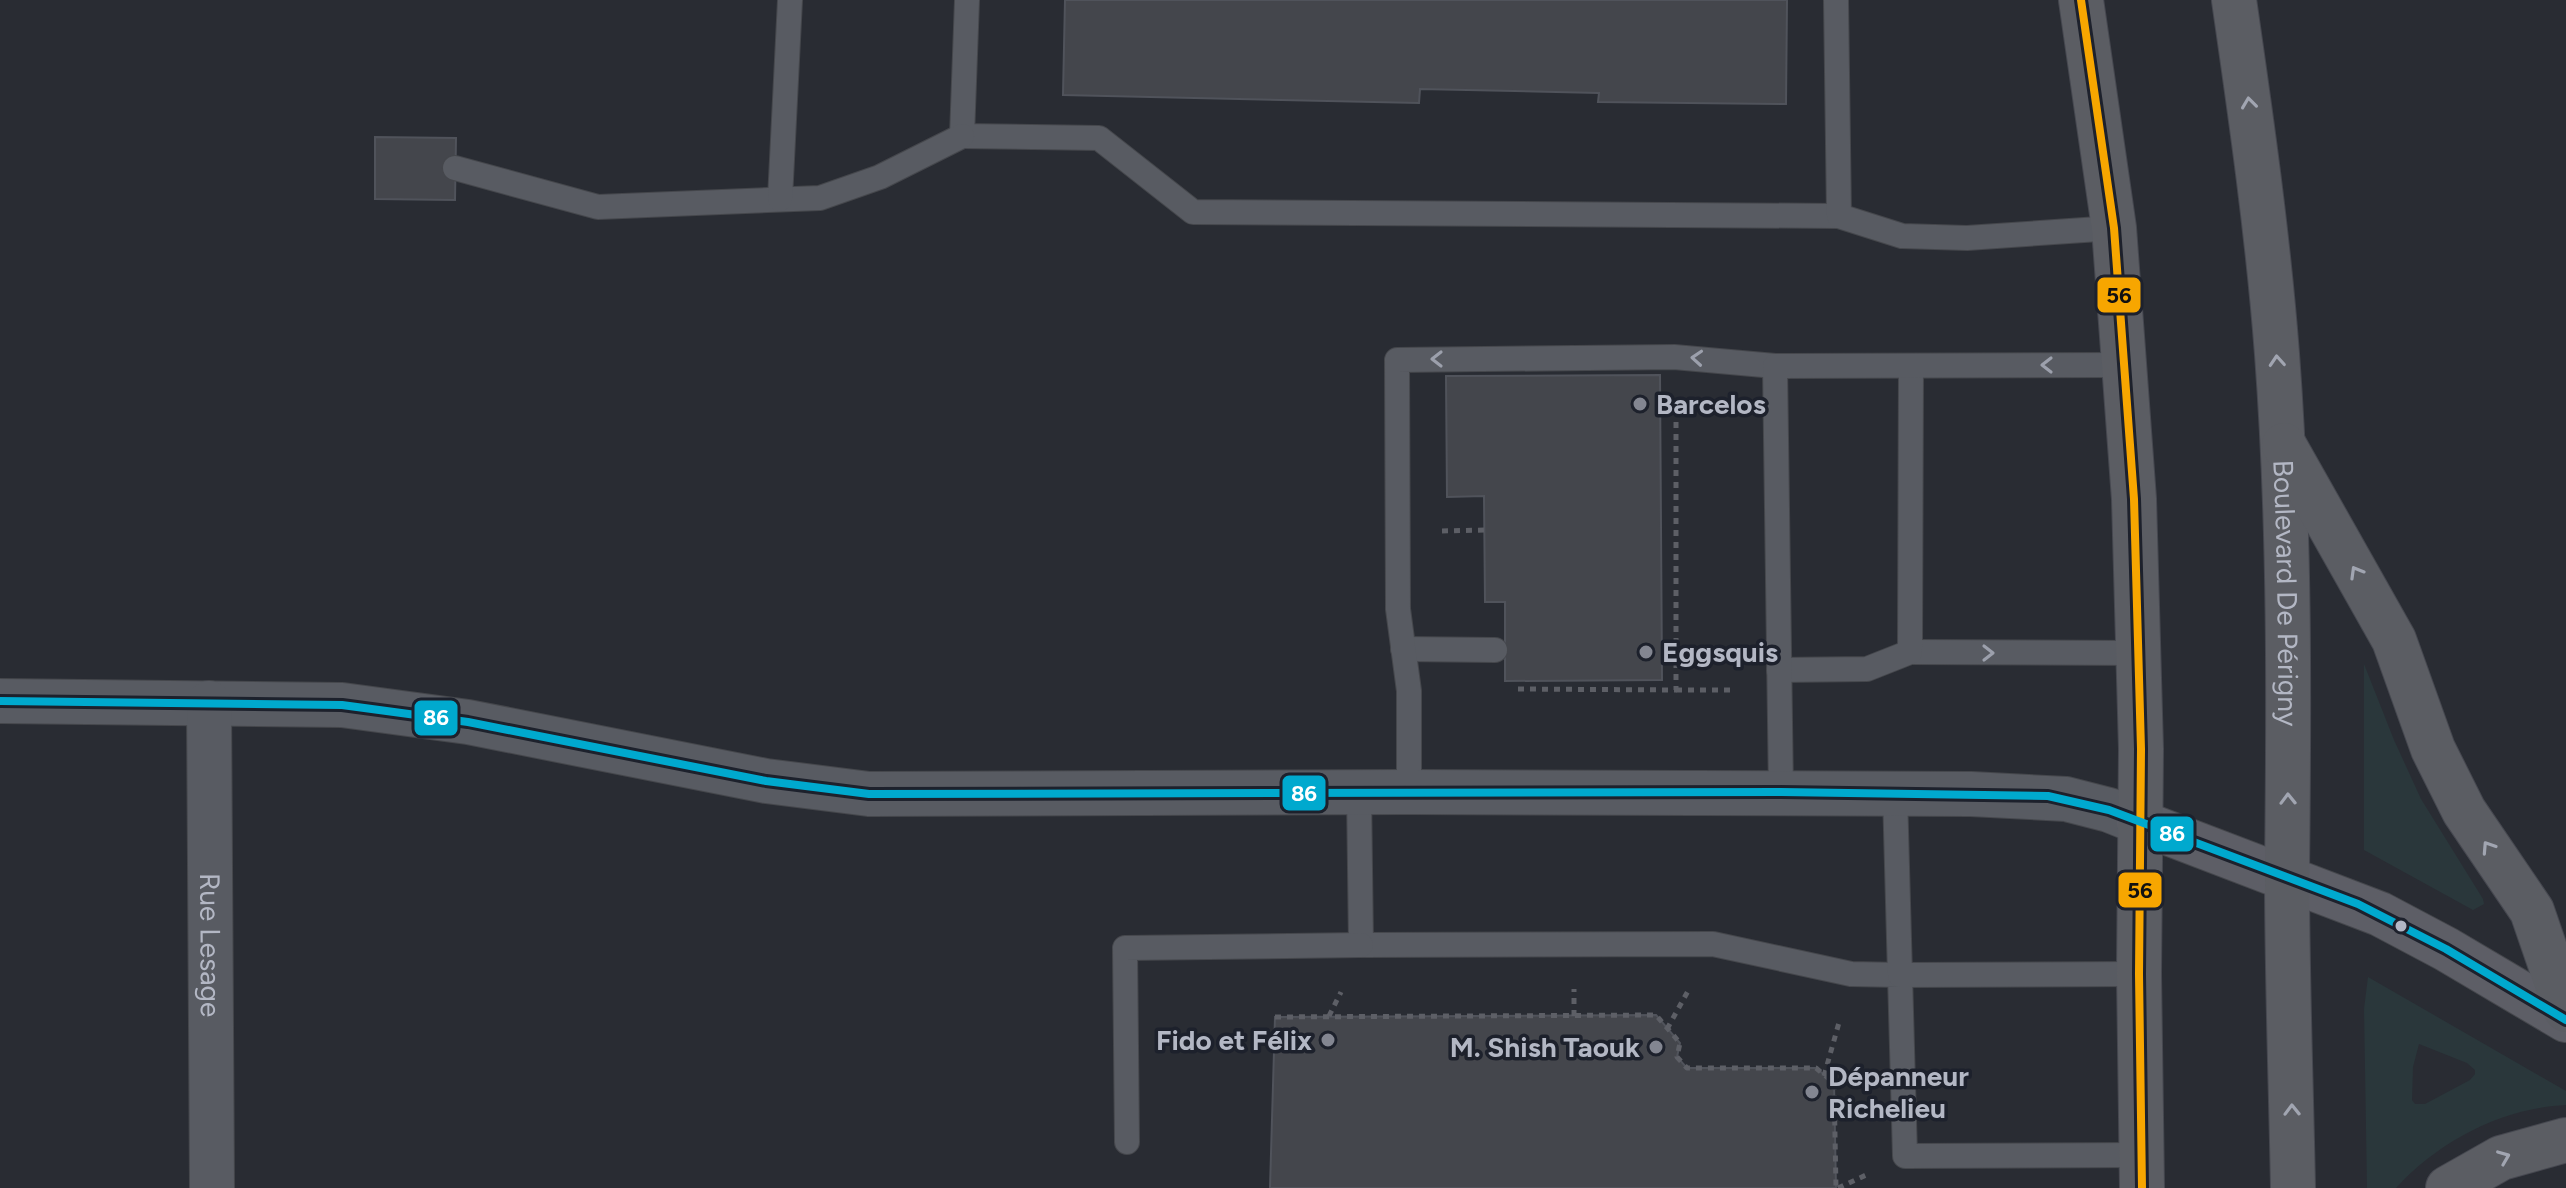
<svg xmlns="http://www.w3.org/2000/svg" width="2566" height="1188" font-family="Figtree,sans-serif">
<style>
.green{fill:#2a373b;fill-rule:evenodd}
.building{fill:#44464c;stroke:#50535b;stroke-width:2}
.lines{fill:none;stroke-linecap:round;stroke-linejoin:round}
.lane-casing{stroke:#45474c;stroke-width:26}
.street-casing{stroke:#45474c;stroke-width:46}
.secondary-casing{stroke:#45474c;stroke-width:46}
.primary-casing{stroke:#464850;stroke-width:46}
.path{stroke:#5d5f66;stroke-width:5;stroke-dasharray:6 6;stroke-linecap:butt}
.lane{stroke:#585b62;stroke-width:24}
.street{stroke:#585b62;stroke-width:44}
.secondary{stroke:#5d5e66;stroke-width:44}
.primary{stroke:#5b5d63;stroke-width:44}
.bus-1-casing{stroke:#1d212c;stroke-width:14}
.bus-2-casing{stroke:#1d212c;stroke-width:14}
.bus-1{stroke:#f7a600;stroke-width:8}
.bus-2{stroke:#00a9ce;stroke-width:8}
.oneway{stroke:#a1a5b1}
.oneway2{stroke:#9ca0ac}
.poi-dot{fill:#838691;stroke:#1d212c;stroke-width:3}
.bus-dot{fill:#b3b7c4;stroke:#1d212c;stroke-width:3}
.labels{text-anchor:middle;stroke-width:7;stroke-linejoin:round;paint-order:stroke}
.poi-label{font-size:28px;font-weight:bold;fill:#b3b7c4;stroke:#1d212c;text-anchor:start}
.street-label{font-size:28px;fill:#b3b7c4;stroke:#1d212c}
.line-badge{stroke:#1d212c;stroke-width:3}
.badge-label{font-size:22px;text-anchor:middle;font-weight:bold;fill:#fff}
.pale-badge-label{font-size:22px;text-anchor:middle;font-weight:bold;fill:#111}
</style>
<rect width="100%" height="100%" fill="#292c33"/>
<!-- green -->
<g class="green">
<path d="M2364,664L2394,740L2421,799L2483,899L2484,904L2473,910L2364,850Z"/>
<path d="M2368,977L2566,1091V1105C2502,1108 2439,1141 2396,1188H2367L2364,1009ZM2419,1044L2467,1063L2475,1070V1074L2470,1080L2425,1104H2415L2412,1100L2413,1067Z"/>
</g>
<!-- building -->
<g class="building">
<path d="M1065,0H1787L1786,104L1598,102L1599,93L1420,89L1419,103L1063,95Z"/>
<path d="M375,137L456,138L455,200L375,199Z"/>
<path d="M1660,375L1662,680L1505,681V602H1485L1484,496L1447,497L1446,376Z"/>
<path d="M1656,1015L1680,1043L1677,1057L1687,1068H1816L1834,1083L1836,1188H1270L1275,1017Z"/>
</g>
<g class="lines">
<!-- lane casing -->
<g class="lane-casing">
<g id="lane">
<path d="M967,0L962,136L1099,138L1193,212L1839,216"/>
<path d="M1836,0L1839,216L1902,236L1967,238L2114,228"/>
<path d="M455,168L598,207L820,198L880,177L962,136"/>
<path d="M780,199L790,0"/>
<path d="M1403,649L1495,650"/>
<path d="M1910,652L2140,653"/>
<path d="M1779,670L1867,669L1910,652L1911,366"/>
<path d="M1359,792L1361,945L1713,944L1851,974L1900,975L1905,1156L2142,1155"/>
<path d="M1409,792V691L1398,609L1397,360L1674,357L1775,366"/>
<path d="M1781,792L1775,366L2125,365"/>
<path d="M1895,794L1900,975L2139,974"/>
<path d="M1127,1142L1125,948L1361,945"/>
</g>
</g>
<!-- street casing -->
<g class="street-casing">
<g id="street">
<path d="M0,701L342,705L468,722L766,781L869,794L1409,792L1971,794L2066,799L2109,810L2139,822"/>
<path id="s1" d="M209,703L212,1188"/>
</g>
</g>
<!-- secondary casing -->
<g class="secondary-casing">
<path id="secondary" d="M2139,822L2380,914L2446,949L2566,1020"/>
</g>
<!-- primary casing -->
<g class="primary-casing">
<g id="primary">
<path d="M2081,0L2114,228L2134,499L2141,749L2139,974L2142,1188"/>
<path id="s2" d="M2234,0C2251,117 2268,236 2277,354C2290,527 2289,701 2287,874C2287,978 2291,1083 2293,1188"/>
<path d="M2284,445L2394,640L2433,749L2464,811L2532,911L2566,1010"/>
<path d="M2448,1188L2501,1158L2566,1140"/>
</g>
</g>
<!-- path -->
<g class="path">
<path d="M1442,531L1485,530"/>
<path d="M1662,651H1676"/>
<path d="M1518,689L1676,690V402"/>
<path d="M1676,690H1735"/>
<path d="M1329,1016L1341,992"/>
<path d="M1574,1016V989"/>
<path d="M1275,1017L1656,1015L1680,1043L1677,1057L1687,1068H1816L1834,1083L1836,1188"/>
<path d="M1667,1029L1688,991"/>
<path d="M1824,1076L1840,1019"/>
<path d="M1838,1188L1866,1175"/>
</g>
<!-- lane -->
<use href="#lane" class="lane"/>
<!-- street -->
<use href="#street" class="street"/>
<!-- secondary -->
<use href="#secondary" class="secondary"/>
<!-- primary -->
<use href="#primary" class="primary"/>
<!-- bus-1 casing -->
<g class="bus-1-casing">
<path id="bus-1" d="M2081,0L2114,228L2134,499L2141,749L2139,974L2142,1188"/>
</g>
<!-- bus-2 casing -->
<g class="bus-2-casing">
<path id="bus-2" d="M0,701L342,705L468,722L766,781L869,794L1781,792L2048,796L2109,810L2358,904L2446,949L2566,1020"/>
</g>
<!-- bus-1 -->
<use href="#bus-1" class="bus-1"/>
<!-- bus-2 -->
<use href="#bus-2" class="bus-2"/>
</g>
<!-- one-way arrows -->
<defs><path id="oneway-chevron" d="M-2-3.5L2.5 0L-2 3.5" fill="none" stroke-width="1.6" stroke-linecap="round" stroke-linejoin="round" transform="scale(2)"/></defs>
<g class="oneway">
<use href="#oneway-chevron" transform="translate(2249 103) rotate(-97)"/>
<use href="#oneway-chevron" transform="translate(2277 361) rotate(-94)"/>
<use href="#oneway-chevron" transform="translate(2356 572) rotate(-120)"/>
<use href="#oneway-chevron" transform="translate(2288 799) rotate(-91)"/>
<use href="#oneway-chevron" transform="translate(2488 847) rotate(-123)"/>
<use href="#oneway-chevron" transform="translate(2292 1110) rotate(-91)"/>
<use href="#oneway-chevron" transform="translate(2504 1157) rotate(-22)"/>
</g>
<g class="oneway2">
<use href="#oneway-chevron" transform="translate(1697 358) rotate(-176)"/>
<use href="#oneway-chevron" transform="translate(1437 359) rotate(180)"/>
<use href="#oneway-chevron" transform="translate(2047 365) rotate(180)"/>
<use href="#oneway-chevron" transform="translate(1988 653)"/>
</g>
<!-- markers -->
<g class="poi-dot">
<circle cx="1640" cy="404" r="8"/>
<circle cx="1646" cy="652" r="8"/>
<circle cx="1328" cy="1040" r="8"/>
<circle cx="1656" cy="1047" r="8"/>
<circle cx="1812" cy="1092" r="8"/>
</g>
<circle class="bus-dot" cx="2401" cy="926" r="7"/>
<g class="labels">
<!-- poi labels -->
<g class="poi-label">
<text x="1656" y="414">Barcelos</text>
<text x="1662" y="662">Eggsquis</text>
<text x="1312" y="1050" text-anchor="end">Fido et Félix</text>
<text x="1640" y="1057" text-anchor="end">M. Shish Taouk</text>
<text x="1828" y="1086">Dépanneur<tspan x="1828" dy="32">Richelieu</tspan></text>
</g>
<!-- street labels -->
<g class="street-label">
<text dy="10" stroke="none"><textPath href="#s2" startOffset="596">Boulevard De Périgny</textPath></text>
<text dy="10" stroke="none"><textPath href="#s1" startOffset="242">Rue Lesage</textPath></text>
</g>
</g>
<g class="line-badge">
<rect x="2096" y="276" width="46" height="38" rx="8" fill="#f7a600"/>
<rect x="413" y="699" width="46" height="38" rx="8" fill="#00a9ce"/>
<rect x="1281" y="774" width="46" height="38" rx="8" fill="#00a9ce"/>
<rect x="2149" y="815" width="46" height="38" rx="8" fill="#00a9ce"/>
<rect x="2117" y="871" width="46" height="38" rx="8" fill="#f7a600"/>
</g>
<g class="badge-label">
<text x="436" y="725">86</text>
<text x="1304" y="801">86</text>
<text x="2172" y="841">86</text>
</g>
<g class="pale-badge-label">
<text x="2119" y="303">56</text>
<text x="2140" y="898">56</text>
</g>
</svg>
